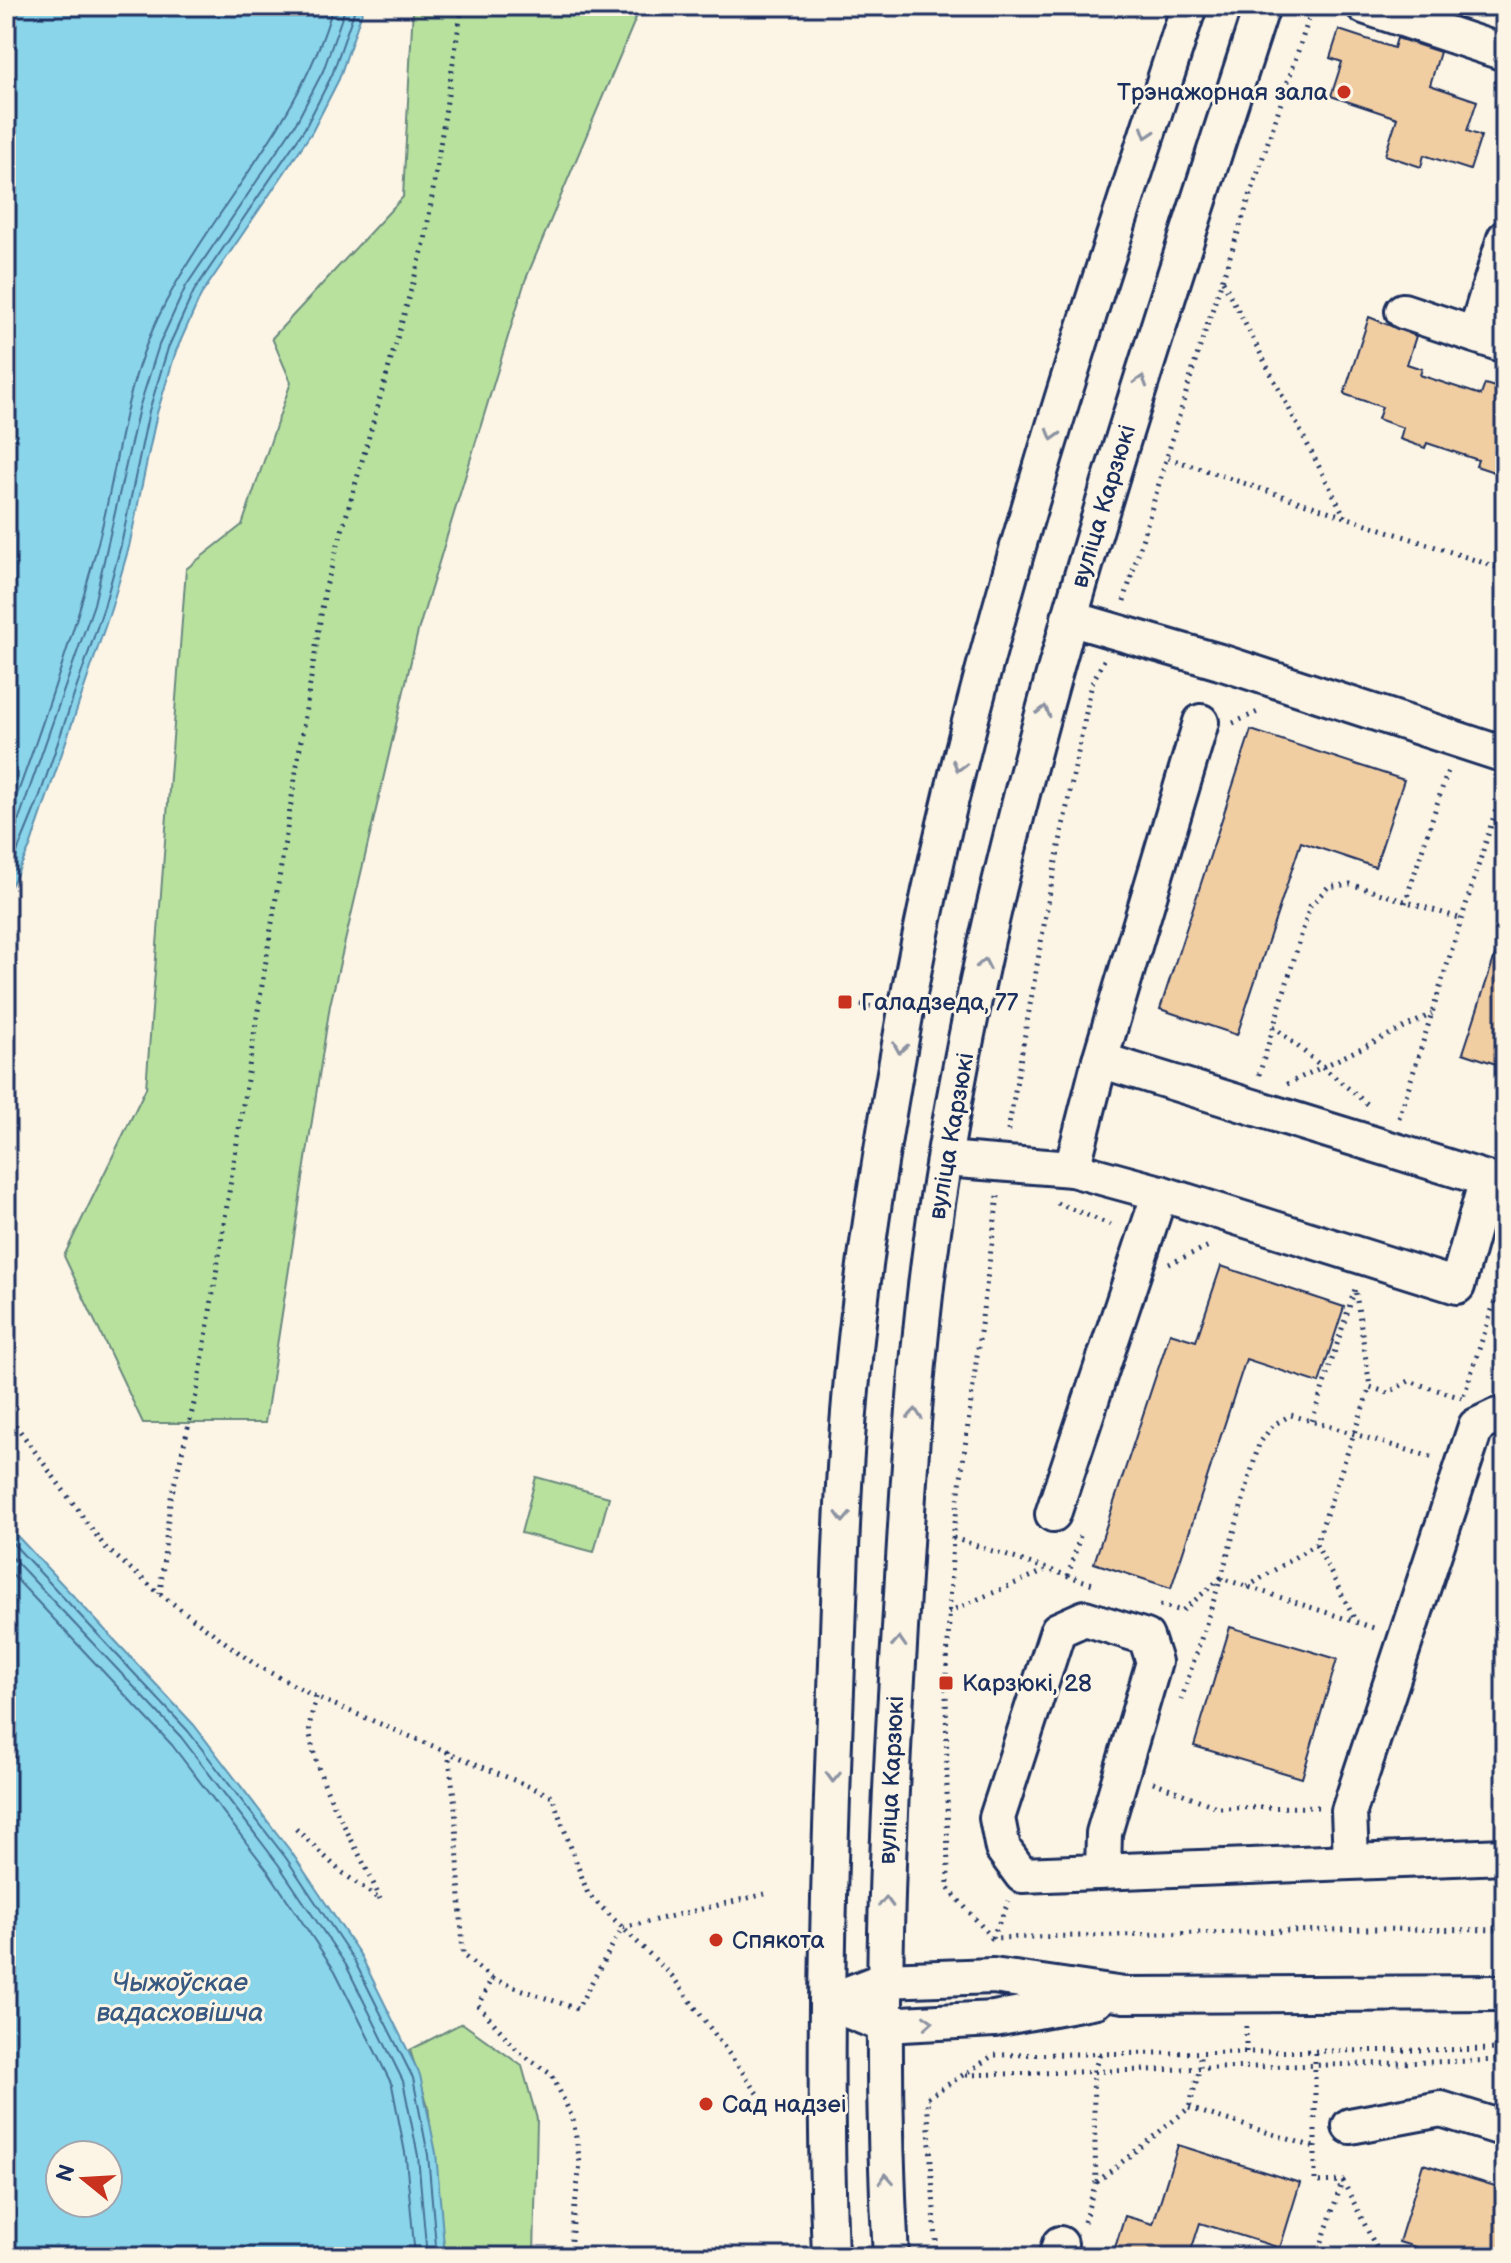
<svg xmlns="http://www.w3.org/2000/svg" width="1511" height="2263" font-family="'Balsamiq Sans',sans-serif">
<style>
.green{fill:#b8e19e;stroke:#6a887e;stroke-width:2}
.water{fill:#8ad5ea;stroke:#5e93b2;stroke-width:2;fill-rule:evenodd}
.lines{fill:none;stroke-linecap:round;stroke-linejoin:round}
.shore{stroke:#477196;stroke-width:2}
.building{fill:#f1cda2;stroke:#1b2f5e;stroke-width:2}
.minor-casing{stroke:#1b2f5e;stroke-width:40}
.path{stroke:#1b2f5e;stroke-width:5;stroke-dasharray:2 6;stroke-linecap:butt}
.minor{stroke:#fcf5e5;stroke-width:34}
.oneway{stroke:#8c92a2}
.poi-dot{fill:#c8321e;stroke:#fcf5e5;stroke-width:3}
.labels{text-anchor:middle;stroke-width:6;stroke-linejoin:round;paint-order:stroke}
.poi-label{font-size:24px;fill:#1b2f5e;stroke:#fcf5e5;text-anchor:start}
.street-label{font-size:24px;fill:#1b2f5e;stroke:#fcf5e5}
.water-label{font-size:26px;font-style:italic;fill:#375881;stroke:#fcf5e5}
</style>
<rect width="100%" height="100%" fill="#fcf5e5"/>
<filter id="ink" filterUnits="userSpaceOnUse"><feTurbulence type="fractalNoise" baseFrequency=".0125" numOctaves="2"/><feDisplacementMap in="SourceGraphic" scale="16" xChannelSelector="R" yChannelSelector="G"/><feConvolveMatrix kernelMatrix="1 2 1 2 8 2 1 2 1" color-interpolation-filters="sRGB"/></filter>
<g filter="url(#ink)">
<!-- green -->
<g class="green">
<path d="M413,6H641L525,281L418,631L330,1005L265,1423H143L64,1256L146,1088L186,569L242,525L291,382L272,338L403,197Z"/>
<path d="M536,1477L609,1497L594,1552L521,1533Z"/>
<path d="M462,2023L522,2066L537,2119L534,2257H445L428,2106L410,2050Z"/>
</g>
<!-- water -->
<g class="water">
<path d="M6,6H364L339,79L312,132L201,295L176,351L157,413L129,547L111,609L30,847L6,896Z"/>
<path d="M6,1524L194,1725L292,1853L361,1956L420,2075L436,2153L445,2257H6ZM60,2155H108V2203H60Z"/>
</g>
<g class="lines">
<!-- shore -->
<g class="shore">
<path d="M6,825C40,733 73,639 98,543C116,476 122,403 149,338C198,220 299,132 333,6"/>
<path d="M6,856L94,604L139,408L159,345L186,286L296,123L323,71L346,6"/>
<path d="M6,879L38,801L104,607L121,545L149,411L168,348L194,291L305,128L332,75L356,6"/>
<path d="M6,1536L188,1731L286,1858L354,1960L413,2078L428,2155L437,2257"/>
<path d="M6,1551L181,1737L278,1864L346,1965L403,2081L418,2156L427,2257"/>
<path d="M6,1568L172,1745L268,1871L335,1971L392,2085L406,2158L415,2257"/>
</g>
</g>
<!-- building -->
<g class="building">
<path d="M1339,30L1394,48L1397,38L1440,52L1430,85L1477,101L1467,131L1481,136L1470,170L1424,155L1421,167L1385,155L1397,118L1331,96L1342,62L1330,58Z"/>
<path d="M1369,317L1416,336L1407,364L1422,369L1420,375L1481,395L1485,384L1505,390V468L1502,467L1500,474L1476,466L1478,460L1427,443L1425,448L1400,439L1403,428L1378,419L1382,407L1344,394Z"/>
<path d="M1251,730L1404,780L1375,867L1301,842L1237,1035L1160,1009Z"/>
<path d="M1500,940H1505V1067L1463,1053Z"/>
<path d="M1221,1266L1344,1307L1319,1383L1246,1359L1171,1588L1094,1563L1170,1333L1196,1341Z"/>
<path d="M1230,1627L1337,1659L1302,1778L1194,1746Z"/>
<path d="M1178,2145L1300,2183L1280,2248L1200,2223L1189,2257H1112L1125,2216L1153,2224Z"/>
<path d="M1423,2164L1505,2189V2257H1448L1399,2242Z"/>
</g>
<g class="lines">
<!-- minor casing -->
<g class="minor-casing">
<g id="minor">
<path d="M1364,6L1505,53"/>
<path d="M1403,311L1505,345"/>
<path d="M1475,335L1505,238"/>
<path d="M1069,618L1220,662L1505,755"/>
<path d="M1100,1060L1487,1179L1457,1286L1160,1193"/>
<path d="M945,1159L1072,1169L1100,1060L1201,722"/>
<path d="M1053,1514L1160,1193L1072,1169"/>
<path d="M1351,1860L1349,1811L1476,1426L1497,1416L1505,1419"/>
<path d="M1103,1871L1104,1833L1154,1662L1146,1637L1085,1618L1058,1630L997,1818L1003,1849L1022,1875L1505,1856"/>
<path d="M827,2002L884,1980L993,1976L1124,1995L1505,1993"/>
<path d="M827,2002L884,2025L994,2019L1096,2000"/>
<path d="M1350,2126L1441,2109L1505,2129"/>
<path d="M830,2257C823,2076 828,1896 835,1715C839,1623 840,1530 847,1439C857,1297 880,1155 905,1016C967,672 1081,338 1189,6"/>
<path d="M891,2257C879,2053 886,1850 899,1646C907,1508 914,1368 933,1231C949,1118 972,1003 998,891C1069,591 1167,299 1262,6"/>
<path d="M1056,2257L1060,2244"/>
</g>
</g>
<!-- path -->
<g class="path">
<path d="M1223,281L1345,517"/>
<path d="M1168,458L1505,570"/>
<path d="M1124,601L1197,356L1313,6"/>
<path d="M1233,723L1260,711"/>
<path d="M1405,903L1448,770"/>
<path d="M845,1002L873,1007"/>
<path d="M1273,1026L1371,1107"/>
<path d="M1259,1075L1310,906L1328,887L1350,884L1462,919"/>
<path d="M1287,1084L1432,1014"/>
<path d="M1399,1118L1503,787"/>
<path d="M1008,1131L1050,891L1092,683L1104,660"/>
<path d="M998,1196L953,1538L946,1683L948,1888L992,1938L1371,1929L1505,1930"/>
<path d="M1057,1203L1114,1226"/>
<path d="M1169,1264L1211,1245"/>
<path d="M1356,1293L1370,1387"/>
<path d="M1464,1395L1505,1270"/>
<path d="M6,1412L105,1547L160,1594L256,1665L316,1697L552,1796L588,1894L672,1976L768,2107"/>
<path d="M1312,1421L1355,1289"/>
<path d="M953,1538L1093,1584"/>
<path d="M1316,1544L1356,1622"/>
<path d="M1068,1576L1080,1536"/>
<path d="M1247,1587L1316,1544L1370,1387L1388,1393L1409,1381L1462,1398"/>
<path d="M160,1594L170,1502L198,1387L325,590L425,241L462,6"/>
<path d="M1160,1605L1182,1611L1221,1578L1377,1629"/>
<path d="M948,1612L1044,1571"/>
<path d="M316,1697C314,1708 308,1723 310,1734C319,1793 358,1844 380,1899"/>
<path d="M1181,1700L1221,1578L1259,1444L1273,1425L1291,1415L1431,1457"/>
<path d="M448,1751L455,1805L463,1955L492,1979L478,2005L519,2052L552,2075L573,2119L580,2163L569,2257"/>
<path d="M1153,1782L1219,1808L1318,1807"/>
<path d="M296,1829L340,1871L379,1899"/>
<path d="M992,1938L1009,1901"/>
<path d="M492,1979L577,2009L622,1928L765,1894"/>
<path d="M1246,2052V2025"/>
<path d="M1315,2053V2120"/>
<path d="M966,2075L1505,2060"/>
<path d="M1189,2108L1314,2147"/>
<path d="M1315,2130V2182L1343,2181L1381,2257"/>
<path d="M1097,2182L1189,2108L1200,2068V2053"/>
<path d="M1084,2222L1096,2182L1093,2073L1100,2054"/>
<path d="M937,2257L927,2098L994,2055L1505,2049"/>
<path d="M1317,2257L1342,2182"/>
</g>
<!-- minor -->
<use href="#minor" class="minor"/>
</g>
<!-- one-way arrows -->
<defs><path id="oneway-chevron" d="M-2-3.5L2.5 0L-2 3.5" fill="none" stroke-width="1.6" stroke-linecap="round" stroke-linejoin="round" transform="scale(2)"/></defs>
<g class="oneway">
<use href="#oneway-chevron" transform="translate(1147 133) rotate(108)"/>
<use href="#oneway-chevron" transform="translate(1141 381) rotate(-73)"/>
<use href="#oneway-chevron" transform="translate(1053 435) rotate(106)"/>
<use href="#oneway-chevron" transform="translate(1044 711) rotate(-76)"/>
<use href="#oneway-chevron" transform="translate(959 766) rotate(105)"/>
<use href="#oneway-chevron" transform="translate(984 964) rotate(-79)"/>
<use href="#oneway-chevron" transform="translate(900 1048) rotate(99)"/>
<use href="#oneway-chevron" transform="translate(915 1414) rotate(-85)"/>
<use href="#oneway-chevron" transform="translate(843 1517) rotate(92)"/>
<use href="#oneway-chevron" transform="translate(899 1642) rotate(-87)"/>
<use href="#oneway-chevron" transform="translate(833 1777) rotate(92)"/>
<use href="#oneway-chevron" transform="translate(886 1902) rotate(-88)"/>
<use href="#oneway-chevron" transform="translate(928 2022) rotate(-3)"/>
<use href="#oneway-chevron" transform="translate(886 2179) rotate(-94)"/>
</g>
</g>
<!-- markers -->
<g class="poi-dot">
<circle cx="1344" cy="92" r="8"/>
<rect x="837" y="994" width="16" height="16" rx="4"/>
<rect x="938" y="1675" width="16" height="16" rx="4"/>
<circle cx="716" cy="1940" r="8"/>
<circle cx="706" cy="2104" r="8"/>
</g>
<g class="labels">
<!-- poi labels -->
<g class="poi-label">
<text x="1328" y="100" text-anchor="end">Трэнажорная зала</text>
<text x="861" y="1010">Галадзеда, 77</text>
<text x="962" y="1691">Карзюкі, 28</text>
<text x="732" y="1948">Спякота</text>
<text x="722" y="2112">Сад надзеі</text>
</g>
<!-- street labels -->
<g class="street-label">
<text transform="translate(1103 506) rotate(-73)" y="8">вуліца Карзюкі</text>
<text transform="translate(951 1136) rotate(-80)" y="8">вуліца Карзюкі</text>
<text transform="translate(891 1780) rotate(-87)" y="8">вуліца Карзюкі</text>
</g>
<!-- water labels -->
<g class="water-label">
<text x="180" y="1991">Чыжоўскае<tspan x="180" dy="30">вадасховішча</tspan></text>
</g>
</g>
<!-- margin -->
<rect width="1511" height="2263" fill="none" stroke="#fcf5e5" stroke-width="32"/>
<rect x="16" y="16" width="1479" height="2231" fill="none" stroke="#1b2f5e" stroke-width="3" filter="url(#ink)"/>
<!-- north arrow -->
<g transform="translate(84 2179) rotate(288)"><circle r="38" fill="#fcf5e5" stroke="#a2a6af" stroke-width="2"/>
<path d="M0-6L14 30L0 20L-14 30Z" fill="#c8321e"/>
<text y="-12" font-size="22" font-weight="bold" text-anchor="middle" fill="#1b2f5e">N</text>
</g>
</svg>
